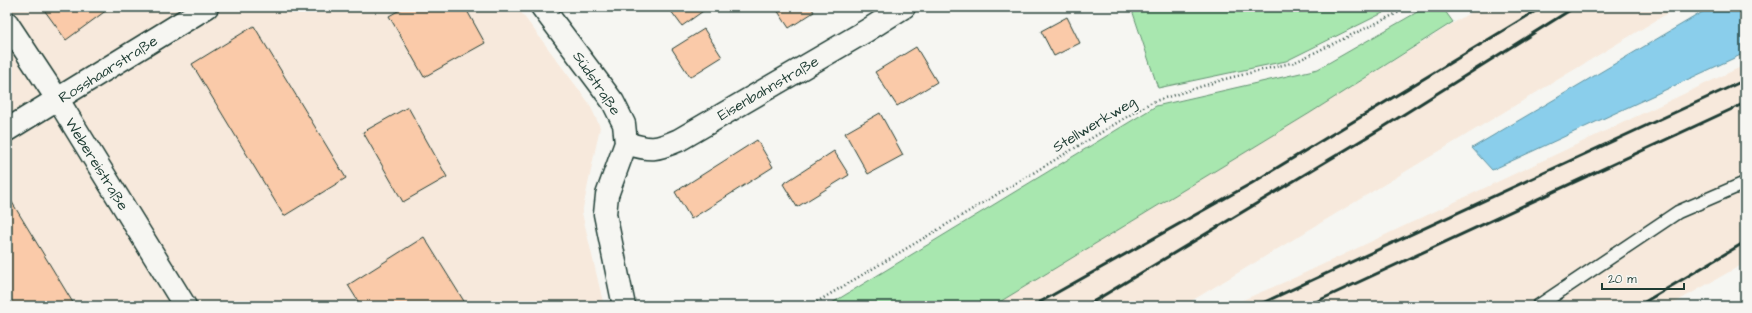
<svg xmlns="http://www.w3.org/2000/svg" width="1752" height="313" font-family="'Architects Daughter',sans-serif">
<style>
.built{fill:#f7e9dc}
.green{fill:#a8e7af;stroke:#649272}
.water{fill:#8aceeb;stroke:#5f94a2}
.building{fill:#facaa9;stroke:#1f3d34}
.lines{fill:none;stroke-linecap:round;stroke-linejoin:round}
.service-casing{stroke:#1f3d34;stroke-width:15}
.minor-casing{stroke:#1f3d34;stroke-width:25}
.path{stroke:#1f3d34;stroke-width:2.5;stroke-dasharray:1 3;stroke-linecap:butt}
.service{stroke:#f6f6f2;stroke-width:12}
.minor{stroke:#f6f6f2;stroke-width:22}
.rail{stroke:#1f3d34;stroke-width:3}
.labels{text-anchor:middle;stroke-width:3;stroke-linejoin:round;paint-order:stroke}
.street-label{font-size:15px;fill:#1f3d34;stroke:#f6f6f2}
</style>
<rect width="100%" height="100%" fill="#f6f6f2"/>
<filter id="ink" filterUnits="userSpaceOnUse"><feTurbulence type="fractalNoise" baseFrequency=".025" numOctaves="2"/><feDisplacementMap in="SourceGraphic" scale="8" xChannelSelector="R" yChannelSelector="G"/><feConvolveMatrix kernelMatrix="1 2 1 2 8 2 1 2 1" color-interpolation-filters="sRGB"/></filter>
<g filter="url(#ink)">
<!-- built -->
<g class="built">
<path d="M7,7H517L589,103L600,127L582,213L604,306H7Z"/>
<path d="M1479,7H1678L1183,306H993L1310,113Z"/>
<path d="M1745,65V263L1674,303L1675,306H1229L1294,278Z"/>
</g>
<!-- green -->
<g class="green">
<path d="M1131,7H1395L1286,61L1158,88Z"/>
<path d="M1426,7H1442L1453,22L1310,113L993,306H827L1156,106L1318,69Z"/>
</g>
<!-- water -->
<path class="water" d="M1711,7H1745V53L1492,170L1472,148Z"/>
<!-- building -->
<g class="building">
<path d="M42,7H111L66,40Z"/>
<path d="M405,7H465L485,43L424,77L389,16Z"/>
<path d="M668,7H704L706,9L682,26Z"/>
<path d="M775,7H811L814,12L789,28Z"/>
<path d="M1067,17L1080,43L1054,56L1041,31Z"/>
<path d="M254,26L346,178L284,216L192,64Z"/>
<path d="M704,29L722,57L690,77L672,49Z"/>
<path d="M916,47L937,82L897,106L875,72Z"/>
<path d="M408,107L447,177L403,202L363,132Z"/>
<path d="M880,113L903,155L868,174L845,133Z"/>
<path d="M757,140L773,167L691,219L675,192Z"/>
<path d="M834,151L849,175L797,207L783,184Z"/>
<path d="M7,194L75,306H7Z"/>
<path d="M424,237L467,306H361L348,285Z"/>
</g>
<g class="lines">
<!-- service casing -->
<g class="service-casing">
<path id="service" d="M1538,306L1678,212L1745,183"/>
</g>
<!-- minor casing -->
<g class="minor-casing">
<g id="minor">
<path d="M542,7L599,83L613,102L624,124L626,143L607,195L605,214L624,306"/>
<path d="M7,23L58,100L185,306"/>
<path d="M7,130L207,7"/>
<path d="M626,143C651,151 656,150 679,140L866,31L904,7"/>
</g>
</g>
<!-- path -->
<path class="path" d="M810,306L1152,102L1225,79L1295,62L1410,7"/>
<!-- service -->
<use href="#service" class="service"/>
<!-- minor -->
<use href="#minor" class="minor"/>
<!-- rail -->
<g class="rail">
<path d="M1033,306L1252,183L1542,7"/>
<path d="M1086,306L1382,128L1575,7"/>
<path d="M1256,306L1745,80"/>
<path d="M1307,306L1745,103"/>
<path d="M1638,306L1745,242"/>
</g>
</g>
</g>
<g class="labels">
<!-- street labels -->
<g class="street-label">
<text transform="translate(108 69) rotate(-32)" y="5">Rosshaarstraße</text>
<text transform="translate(597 83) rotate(56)" y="5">Südstraße</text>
<text transform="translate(768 88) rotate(-30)" y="5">Eisenbahnstraße</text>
<text transform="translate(1094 124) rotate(-31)" y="5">Stellwerkweg</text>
<text transform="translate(97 164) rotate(58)" y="5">Webereistraße</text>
</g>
</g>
<!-- margin -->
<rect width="1752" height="313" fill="none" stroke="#f6f6f2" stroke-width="24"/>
<rect x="12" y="12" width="1728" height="289" fill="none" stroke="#1f3d34" stroke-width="1.5" filter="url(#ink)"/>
<!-- scale -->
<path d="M1602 283v6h82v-6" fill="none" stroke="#1f3d34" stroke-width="2"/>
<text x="1608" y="283" font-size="12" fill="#1f3d34" stroke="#f6f6f2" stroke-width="3" paint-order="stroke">20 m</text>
</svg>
